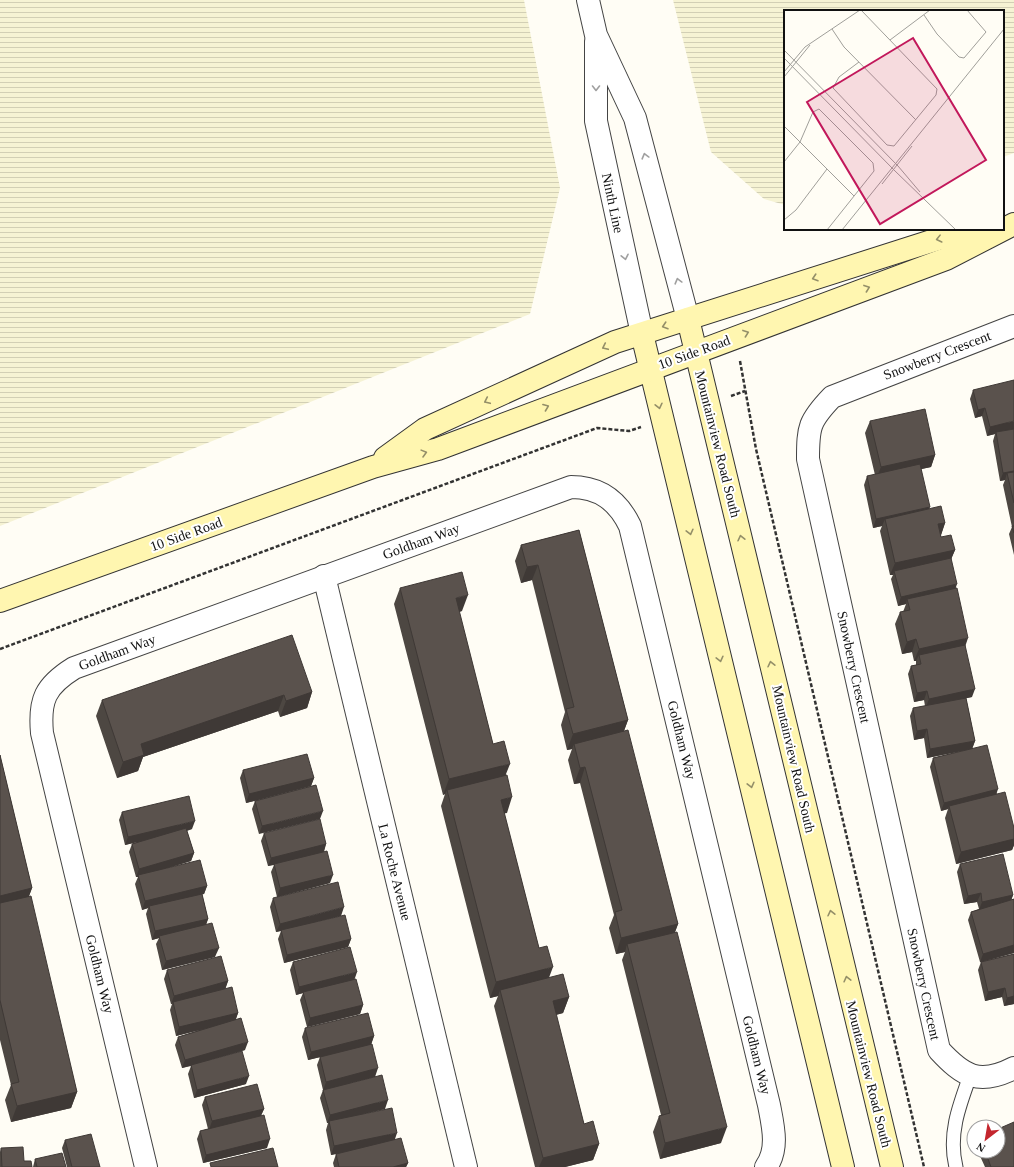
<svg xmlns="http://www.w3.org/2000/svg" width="1014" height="1167" font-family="'Times New Roman',serif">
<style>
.farmland{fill:url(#farmland-rules)}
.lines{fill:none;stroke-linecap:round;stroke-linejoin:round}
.service-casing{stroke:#444;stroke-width:15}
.minor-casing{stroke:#444;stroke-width:24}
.tertiary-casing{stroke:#444;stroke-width:24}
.secondary-casing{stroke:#333;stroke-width:24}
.path{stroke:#333;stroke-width:2.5;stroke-dasharray:4 2;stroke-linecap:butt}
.service{stroke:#fff;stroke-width:13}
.minor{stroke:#fff;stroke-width:22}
.tertiary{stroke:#fff;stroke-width:22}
.secondary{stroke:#fff6b0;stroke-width:22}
.wall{fill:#4d4742}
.shaded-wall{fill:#3f3936}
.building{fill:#5a524d;stroke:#3f3936}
.oneway{stroke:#a0a0a0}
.oneway2{stroke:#948f68}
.labels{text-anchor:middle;stroke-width:4;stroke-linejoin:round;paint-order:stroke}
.street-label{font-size:14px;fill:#111;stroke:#fff}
.inset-road{fill:none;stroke:#a09f9a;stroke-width:1}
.view{fill:#c2185b;fill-opacity:0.15;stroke:#c2185b;stroke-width:2}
.inset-edge{fill:none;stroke:#111;stroke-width:2}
</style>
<defs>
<pattern id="farmland-rules" width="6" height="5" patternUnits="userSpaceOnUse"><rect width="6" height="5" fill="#f6f3d4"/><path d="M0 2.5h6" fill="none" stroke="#d2cfb5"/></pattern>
</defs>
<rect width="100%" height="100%" fill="#fffdf5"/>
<!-- farmland -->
<g class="farmland">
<path d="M0,0H524L560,188L530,314L0,526Z"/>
<path d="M673,0H1014V153L1003,157V11H785V205L764,199L711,152Z"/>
</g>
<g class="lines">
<!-- service casing -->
<g class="service-casing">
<path id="service" d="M956,1167C948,1135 959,1106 970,1076"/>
</g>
<!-- minor casing -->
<g class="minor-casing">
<g id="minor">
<path d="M1014,326L832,397C809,421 808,427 808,459L939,1050C963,1076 979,1086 1014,1068"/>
<path d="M324,576L466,1167"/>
<path d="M146,1167L42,733C39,700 45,686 74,668L571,487C600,487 618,501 630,526L769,1105C773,1126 779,1149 766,1167"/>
</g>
</g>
<!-- tertiary casing -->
<g class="tertiary-casing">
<g id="tertiary">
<path d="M588,0L596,35L635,118L688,319"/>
<path d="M596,42V121L642,334"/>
</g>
</g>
<!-- secondary casing -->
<g class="secondary-casing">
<g id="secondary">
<path d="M688,319L892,1167"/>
<path d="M642,334L843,1167"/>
<path d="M385,458L425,429L615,342L938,239L988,230"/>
<path d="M0,601L373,467L438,449L946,259L1014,224"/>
</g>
</g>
<!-- path -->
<g class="path">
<path d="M740,361L756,449L924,1167"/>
<path d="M731,396L745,391"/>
<path d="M0,649L597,428L629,431L641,427"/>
</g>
<!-- service -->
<use href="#service" class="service"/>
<!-- minor -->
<use href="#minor" class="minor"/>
<!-- tertiary -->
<use href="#tertiary" class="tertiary"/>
<!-- secondary -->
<use href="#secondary" class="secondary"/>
</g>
<!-- wall -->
<g class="wall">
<path d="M973,390L1014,429V555L1009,534L1012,527L1003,485L1005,480L1000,481L993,441L995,434L987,436L982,416L975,418L970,399Z"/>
<path d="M870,421L935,455L931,467L921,469L929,509L945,523L941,535V537L955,550L951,559L965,646L972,697L966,698L975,741L972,749L997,794L1014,828V845L1012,850L956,864L945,818L948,809L941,811L930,767L933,758L967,750L927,758L924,738L914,740L910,716L913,708L925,706L924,700L914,702L908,674L911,666L916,665V661H914L912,652L902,654L895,624L900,612H903L906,604L898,606L891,579L893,575H890L880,531L882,526L873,528L864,485L867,476L875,475L865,433Z"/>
<path d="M579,530L628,720L624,731L678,924L675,932L721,1143L660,1159L653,1132L659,1116L661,1115L622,960L625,952L616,954L609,928L614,915L580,783L574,784L568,760L572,749L567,750L561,725L565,712L532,580L521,583L515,561L521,545Z"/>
<path d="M400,588L462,611L459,612L493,744L506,775L507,813H504L539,948L549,978L569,997L563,1013L556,1015L584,1124L599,1144L593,1160L565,1167H535L494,1006L498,996L490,998L441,806L445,794L443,795L394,604Z"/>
<path d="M312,692L307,708L280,717L278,711L143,757L138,771L117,778L96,716L102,700Z"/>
<path d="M0,755L32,888L29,896L77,1092L71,1108L11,1122L5,1100L11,1085L0,1040Z"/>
<path d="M243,770L314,778L311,786L246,803L240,778Z"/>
<path d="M316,785L259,834L252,809L255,801Z"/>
<path d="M122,812L192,829L187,831L194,853L191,861L165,869L207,886L204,894H202L208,919L206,925L215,957L162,970L156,944L159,938L152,940L146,914L148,908L142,910L135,884L138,877H136L129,852L132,844L137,842L125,845L119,820Z"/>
<path d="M264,833L326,844L324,852L330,883L277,897L271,872L274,865L268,866L261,841Z"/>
<path d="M960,864L1013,895L1011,900L1014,899V953L982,962L1014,954V1004L1004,1006L1002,997L985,1001L978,970L981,962H980L968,920L971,912L979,909L977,902L964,904L957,872Z"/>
<path d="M273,898L351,939L348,947L284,963L278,939L281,931L276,932L270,907Z"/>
<path d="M293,962L354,979L363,1005L360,1014L307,1027L300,1000L303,993L296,995L290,970Z"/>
<path d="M167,970L228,981L225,989L238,1013L236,1019L245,1050L209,1060L246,1084L194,1098L188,1074L191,1066L182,1068L175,1045L178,1037L200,1030L176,1036L170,1010L172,1004H171L164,979Z"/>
<path d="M305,1028L374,1036L371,1044L375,1077L350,1083L385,1109L363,1114L395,1140L408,1163L406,1167H334L333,1163L336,1154L348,1151L331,1155L326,1130L328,1123H327L320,1098L323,1090L317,1065L320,1057L308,1060L302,1037Z"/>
<path d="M205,1097L264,1109L261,1116L267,1148L203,1163L197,1139L200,1131L208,1129L202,1105Z"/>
<path d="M998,1129L1014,1167H985L980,1156L982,1151H998Z"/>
<path d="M65,1140L100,1167H67L62,1148Z"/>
<path d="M1,1148L24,1161L32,1167H0V1152Z"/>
<path d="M35,1159L66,1167H33Z"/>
</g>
<!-- shaded-wall -->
<g class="shaded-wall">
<path d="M985,408L982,416L975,418L978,410Z"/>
<path d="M1014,421V429L996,432L995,434L987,436L990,427Z"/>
<path d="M935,455L931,467L876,479L881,467Z"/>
<path d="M1014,471V479L1007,473L1005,480L1000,481L1003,473Z"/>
<path d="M930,507L926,516L885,519L882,526L873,528L876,519Z"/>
<path d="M945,523L941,535L938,524Z"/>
<path d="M955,550L950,562L894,571L893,575H890L895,563Z"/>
<path d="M538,565L532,580L521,583L527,567Z"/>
<path d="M957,584L954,593L907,599L906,604L898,606L901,597Z"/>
<path d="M468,595L462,611L450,614L456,598Z"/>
<path d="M968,638L964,650L919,655L916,661H914L919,649Z"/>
<path d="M916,639L912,652L902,654L907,642Z"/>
<path d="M975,689L972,697L926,707L929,699Z"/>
<path d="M927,691L924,700L914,702L917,693Z"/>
<path d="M312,692L307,708L280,717L286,701Z"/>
<path d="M284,695L278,711L143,757L138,771L117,778L123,762L141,744Z"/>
<path d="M628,720L622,736L574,744L572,749L567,750L573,734Z"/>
<path d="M927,729L924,738L914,740L917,731Z"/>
<path d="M975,741L972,749L927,758L930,749Z"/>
<path d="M510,764L504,779L447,790L445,794L443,795L449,779Z"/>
<path d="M585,767L580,783L574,784L580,768Z"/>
<path d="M314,778L311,786L246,803L249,794Z"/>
<path d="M998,789L995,798L949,806L948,809L941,811L944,803Z"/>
<path d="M512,797L507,813L495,815L501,800Z"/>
<path d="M323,811L320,819L259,834L262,826Z"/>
<path d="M195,821L192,829L125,845L128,837Z"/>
<path d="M1014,839V845L1012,850L956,864L961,852Z"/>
<path d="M326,844L323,853L268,866L271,858Z"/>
<path d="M194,853L191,861L139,876L138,875V877H136L139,869Z"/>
<path d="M333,875L330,883L277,897L280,888Z"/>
<path d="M207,886L204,894L149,908V906L148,908L142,910L145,901Z"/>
<path d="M32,888L26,904L0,910V896Z"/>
<path d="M981,893L977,902L964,904L968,896Z"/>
<path d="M1013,895L1010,904L979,910L982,902Z"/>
<path d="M344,907L341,916L276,932L280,924Z"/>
<path d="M208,919L205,927L159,936V938L152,940L155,931Z"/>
<path d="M678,924L672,940L627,944L625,952L616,954L621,938Z"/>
<path d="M351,939L348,947L284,963L287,955Z"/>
<path d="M1014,945V953L980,962L983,954Z"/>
<path d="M219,948L215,957L162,970L166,961Z"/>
<path d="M553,967L547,983L500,990L498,996L490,998L496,982Z"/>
<path d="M357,972L354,981L303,992V993L296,995L299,987Z"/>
<path d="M228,981L225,990L173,1002L171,1004L174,996Z"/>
<path d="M1005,988L1002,997L985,1001L988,992Z"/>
<path d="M1014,996V1004L1004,1006L1007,998Z"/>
<path d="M569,997L563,1013L547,1017L553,1001Z"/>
<path d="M363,1005L360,1014L307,1027L310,1018Z"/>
<path d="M238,1013L235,1021L176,1036L179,1027Z"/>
<path d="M374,1036L371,1045L308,1060L311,1052Z"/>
<path d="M248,1042L245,1050L182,1068L185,1060Z"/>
<path d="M378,1068L375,1077L323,1090L326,1082Z"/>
<path d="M249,1076L246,1084L194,1098L197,1090Z"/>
<path d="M77,1092L71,1108L11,1122L17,1106Z"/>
<path d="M388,1100L385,1109L329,1122V1121L328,1123H327L330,1115Z"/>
<path d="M264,1109L260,1117L209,1130L212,1121Z"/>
<path d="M727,1127L721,1143L660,1159L665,1143Z"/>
<path d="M397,1133L394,1142L331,1155L334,1146Z"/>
<path d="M270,1139L267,1148L203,1163L206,1155Z"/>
<path d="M599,1144L593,1160L565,1167H539L543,1158Z"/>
<path d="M408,1163L406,1167H393Z"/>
</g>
<!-- building -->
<g class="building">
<path d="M1014,380V421L990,427L985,408L978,410L973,390Z"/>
<path d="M925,409L935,455L881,467L870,421Z"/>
<path d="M1014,429V471L1003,473L996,432Z"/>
<path d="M920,464L930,507L876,519L867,476Z"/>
<path d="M1014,472V503L1007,473Z"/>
<path d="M941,506L945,523L938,524L941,537L951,535L955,550L895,563L885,519Z"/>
<path d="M1012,526H1014V533Z"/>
<path d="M579,530L628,720L573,734L566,709L574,707L538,565L527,567L521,545Z"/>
<path d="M951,558L957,584L901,597L894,571Z"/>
<path d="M462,572L468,595L456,598L493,744L504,741L510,764L449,779L400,588Z"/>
<path d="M957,588L968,638L919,649L916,639L907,642L900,612L910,610L907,599Z"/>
<path d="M292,635L312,692L286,701L284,695L141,744L144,755L123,762L102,700Z"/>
<path d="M965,645L975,689L929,699L927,691L917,693L911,666L921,664L919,655Z"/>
<path d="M966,698L975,741L930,749L927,729L917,731L913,708Z"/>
<path d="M628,730L678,924L621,938L615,912L622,910L585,767L580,768L574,744Z"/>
<path d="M987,745L998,789L944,803L933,758Z"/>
<path d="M307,754L314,778L249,794L243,770Z"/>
<path d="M0,755L32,888L0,896Z"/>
<path d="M507,775L512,797L501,800L539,948L547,946L553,967L496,982L447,790Z"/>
<path d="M316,785L323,811L262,826L255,801Z"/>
<path d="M1005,792L1014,828V839L961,852L949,806Z"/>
<path d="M189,796L195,821L128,837L122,812Z"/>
<path d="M320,819L326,844L271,858L264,833Z"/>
<path d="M186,828L194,853L139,869L132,844Z"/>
<path d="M327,851L333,875L280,888L274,864Z"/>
<path d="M1003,854L1013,895L982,902L981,893L968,896L960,864Z"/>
<path d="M200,860L207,886L145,901L138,875Z"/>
<path d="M338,882L344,907L280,924L273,898Z"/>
<path d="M202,894L208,919L155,931L149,906Z"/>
<path d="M31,896L77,1092L17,1106L11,1084L19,1082L0,1000V903Z"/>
<path d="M1014,899V945L983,954L971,912Z"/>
<path d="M345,915L351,939L287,955L281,930Z"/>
<path d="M212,923L219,948L166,961L159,936Z"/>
<path d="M677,932L727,1127L665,1143L659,1116L670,1113L627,944Z"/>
<path d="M350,947L357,972L299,987L293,962Z"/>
<path d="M1014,954V996L1007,998L1005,988L988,992L981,962Z"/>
<path d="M221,956L228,981L174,996L167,970Z"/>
<path d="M563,974L569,997L553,1001L584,1124L593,1121L599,1144L543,1158L500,990Z"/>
<path d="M356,979L363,1005L310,1018L303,992Z"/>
<path d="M232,987L238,1013L179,1027L173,1002Z"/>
<path d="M368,1013L374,1036L311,1052L305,1028Z"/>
<path d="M241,1018L248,1042L185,1060L178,1037Z"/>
<path d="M372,1044L378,1068L326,1082L320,1057Z"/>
<path d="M242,1051L249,1076L197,1090L191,1065Z"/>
<path d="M382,1075L388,1100L330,1115L323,1090Z"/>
<path d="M257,1084L264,1109L212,1121L205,1097Z"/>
<path d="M392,1108L397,1133L334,1146L329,1121Z"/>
<path d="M264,1115L270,1139L206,1155L200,1131Z"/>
<path d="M1014,1122V1167H991L985,1151H998V1142L1001,1141L998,1134V1129Z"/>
<path d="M91,1134L100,1167H72L65,1140Z"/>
<path d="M401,1138L408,1163L393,1167H339L336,1154Z"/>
<path d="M23,1147L24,1161H31L32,1167H2L1,1148Z"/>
<path d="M273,1148L278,1167H211L210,1163Z"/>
<path d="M62,1153L66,1167H37L35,1159Z"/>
</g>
<!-- one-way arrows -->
<defs><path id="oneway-chevron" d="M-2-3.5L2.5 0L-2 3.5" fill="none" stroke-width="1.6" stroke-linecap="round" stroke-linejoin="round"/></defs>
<g class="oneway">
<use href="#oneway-chevron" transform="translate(596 88) rotate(90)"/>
<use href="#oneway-chevron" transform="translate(645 156) rotate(-105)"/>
<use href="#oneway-chevron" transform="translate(625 257) rotate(78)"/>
<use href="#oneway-chevron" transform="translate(678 281) rotate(-105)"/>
</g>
<g class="oneway2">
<use href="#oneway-chevron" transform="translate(939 239) rotate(166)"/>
<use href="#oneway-chevron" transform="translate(815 278) rotate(162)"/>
<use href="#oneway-chevron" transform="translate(867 288) rotate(-20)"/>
<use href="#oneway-chevron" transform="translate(665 326) rotate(162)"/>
<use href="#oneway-chevron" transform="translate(746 333) rotate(-20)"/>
<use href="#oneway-chevron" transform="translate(605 347) rotate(155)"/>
<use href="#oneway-chevron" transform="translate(487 401) rotate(155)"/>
<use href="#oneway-chevron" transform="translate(659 406) rotate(77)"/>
<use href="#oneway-chevron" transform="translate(546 407) rotate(-21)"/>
<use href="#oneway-chevron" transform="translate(424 453) rotate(-15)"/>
<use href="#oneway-chevron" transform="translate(690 532) rotate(76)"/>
<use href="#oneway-chevron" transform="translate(741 538) rotate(-103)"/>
<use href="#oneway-chevron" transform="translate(720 659) rotate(76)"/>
<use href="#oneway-chevron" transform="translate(771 664) rotate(-103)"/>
<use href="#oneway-chevron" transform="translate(751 785) rotate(76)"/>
<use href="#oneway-chevron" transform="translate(831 913) rotate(-103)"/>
<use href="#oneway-chevron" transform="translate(847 979) rotate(-104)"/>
</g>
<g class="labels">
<!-- street labels -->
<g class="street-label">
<text transform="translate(613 203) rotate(78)" y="5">Ninth Line</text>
<text transform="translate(694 352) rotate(-20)" y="5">10 Side Road</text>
<text transform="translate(937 355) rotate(-21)" y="5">Snowberry Crescent</text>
<text transform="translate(718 444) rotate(76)" y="5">Mountainview Road South</text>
<text transform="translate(186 534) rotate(-20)" y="5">10 Side Road</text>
<text transform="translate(421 541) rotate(-20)" y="5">Goldham Way</text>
<text transform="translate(117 652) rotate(-20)" y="5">Goldham Way</text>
<text transform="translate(854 667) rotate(78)" y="5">Snowberry Crescent</text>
<text transform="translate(682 740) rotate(76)" y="5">Goldham Way</text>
<text transform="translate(794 759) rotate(77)" y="5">Mountainview Road South</text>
<text transform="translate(395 872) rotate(76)" y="5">La Roche Avenue</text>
<text transform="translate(100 974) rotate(76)" y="5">Goldham Way</text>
<text transform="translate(924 984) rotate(78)" y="5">Snowberry Crescent</text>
<text transform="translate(757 1055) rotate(76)" y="5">Goldham Way</text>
<text transform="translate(869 1074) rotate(76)" y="5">Mountainview Road South</text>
</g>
</g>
<!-- overview -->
<g transform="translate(784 10)">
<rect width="220" height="220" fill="#fffdf5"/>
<path class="inset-road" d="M140,5L153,24L175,47L180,48L202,22L183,0M48,19L60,37L132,110M106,30L146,0M0,40L114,156M0,48L110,160M75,52L55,67L49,78L103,135L110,136L152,85L153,79L77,0M0,62L21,37L76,0M0,67L26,35M0,116L70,186M0,152L16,132L29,102L35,99L89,153L90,161L43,220M114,156L136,182M110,160L172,220M98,174L128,136M0,210L12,200L43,159M58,220L220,19"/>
<path class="view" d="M129,28L202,150L96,214L23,92Z"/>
<rect width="220" height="220" class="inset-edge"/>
</g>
<!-- north arrow -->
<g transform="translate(986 1139) rotate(211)"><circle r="19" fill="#ffffff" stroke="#a0a0a0"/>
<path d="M0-3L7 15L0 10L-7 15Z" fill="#c4262e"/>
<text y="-6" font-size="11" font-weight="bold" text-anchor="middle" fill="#111111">N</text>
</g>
</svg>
